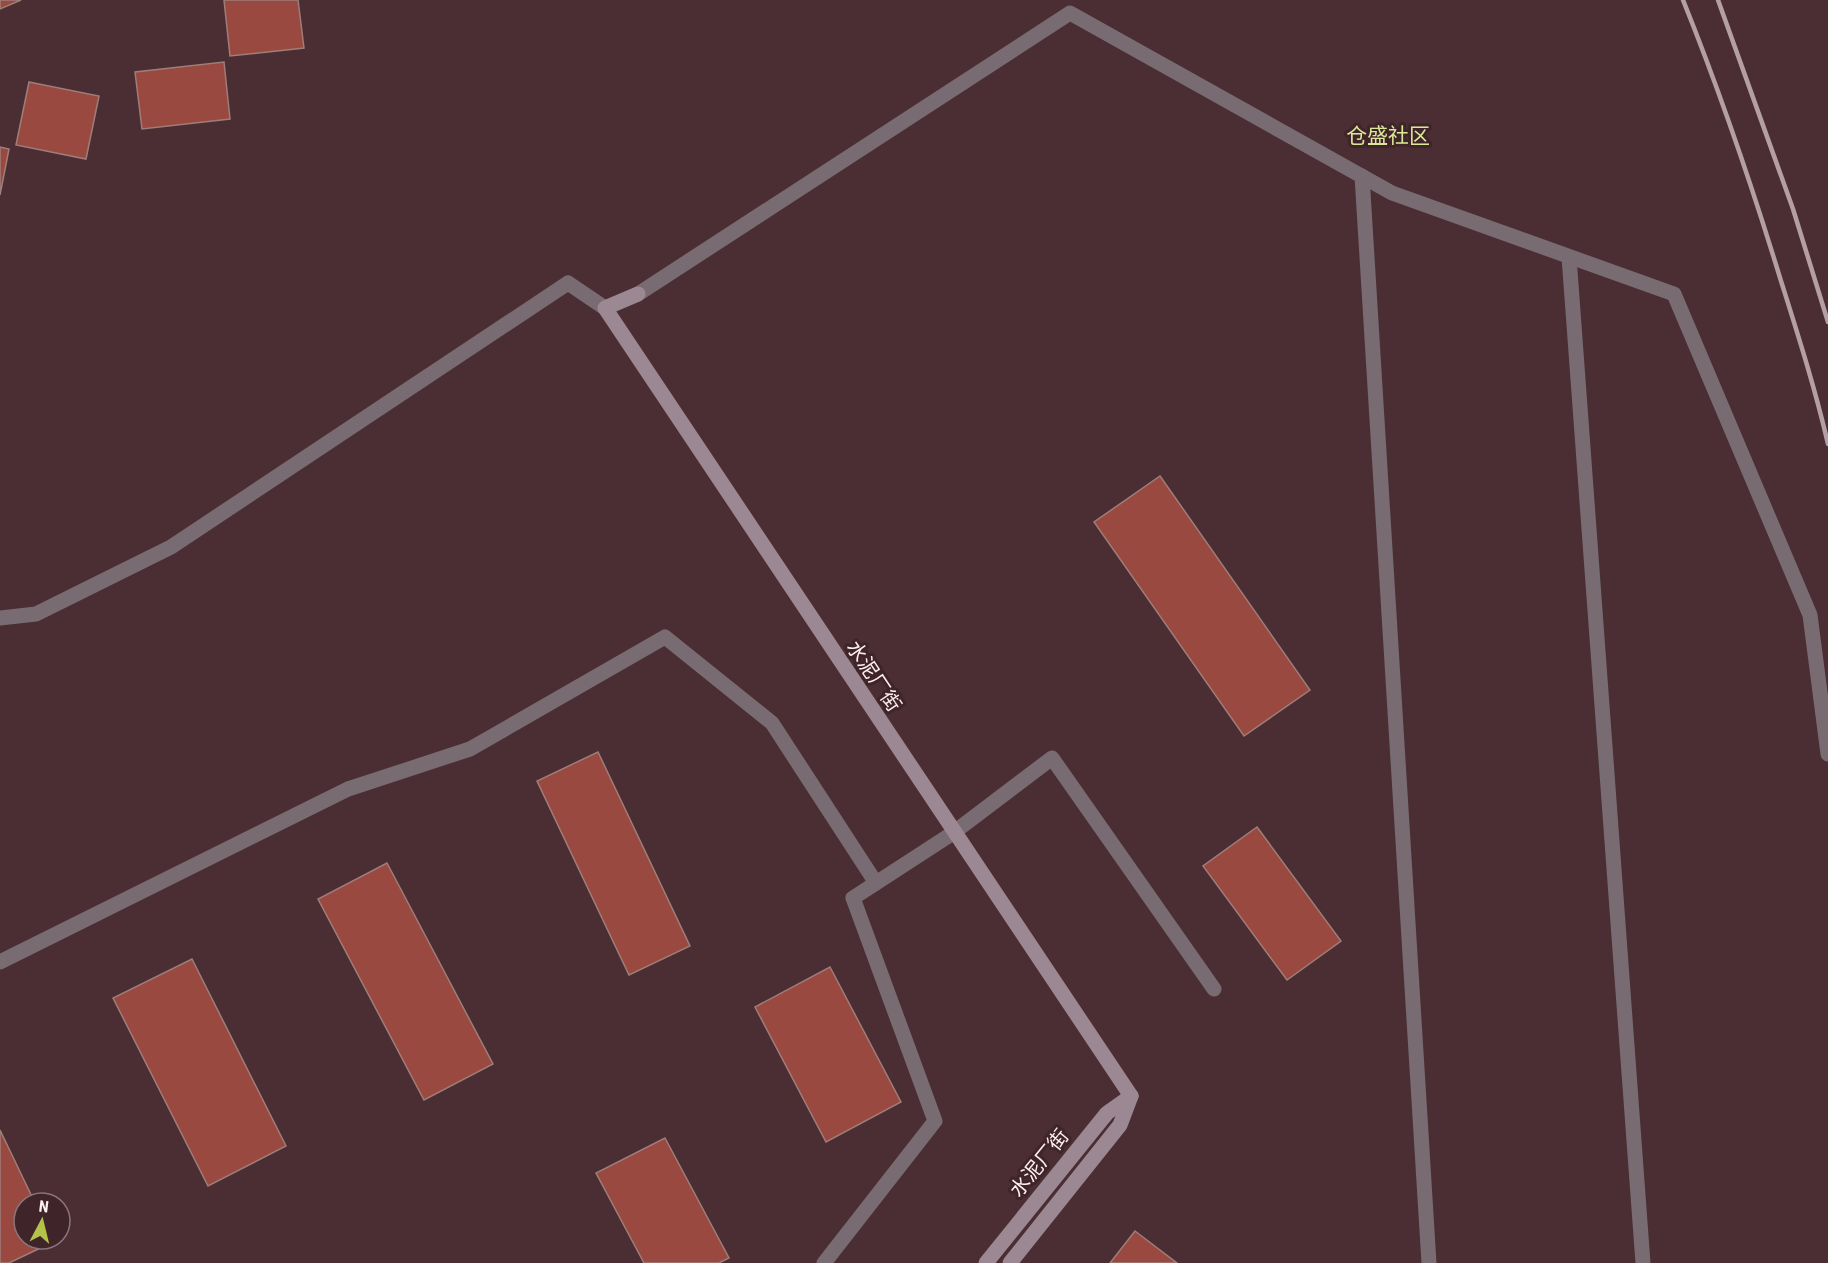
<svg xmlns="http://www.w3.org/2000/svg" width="1828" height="1263" font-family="'Roboto Condensed','Noto Sans SC',sans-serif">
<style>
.building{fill:#994940;stroke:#9f7d79;stroke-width:1.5}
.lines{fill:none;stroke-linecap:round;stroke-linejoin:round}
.lane{stroke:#786b72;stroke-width:15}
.street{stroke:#786b72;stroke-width:15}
.secondary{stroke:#9c8893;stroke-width:15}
.rail{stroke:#b4a0a4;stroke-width:4.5}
.labels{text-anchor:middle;stroke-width:6;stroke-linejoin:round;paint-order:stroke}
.street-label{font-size:20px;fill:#fdeef1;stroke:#3f242a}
.neighbourhood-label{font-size:21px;fill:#dae698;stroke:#3f242a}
</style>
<rect width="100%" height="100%" fill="#4a2e34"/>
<!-- building -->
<g class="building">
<path d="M0,0H21L0,9Z"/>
<path d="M224,0H298L304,48L230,56Z"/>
<path d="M224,62L230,119L142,129L135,72Z"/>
<path d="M29,82L99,96L86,159L16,145Z"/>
<path d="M0,147L9,149L0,195Z"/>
<path d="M1160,476L1310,690L1244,736L1094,522Z"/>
<path d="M598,752L690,946L629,975L537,781Z"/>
<path d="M1257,827L1341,941L1287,980L1203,866Z"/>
<path d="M387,863L493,1064L424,1100L318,899Z"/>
<path d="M192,959L286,1146L208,1186L113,998Z"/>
<path d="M830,967L901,1102L826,1142L755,1007Z"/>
<path d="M0,1130L35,1203H24V1239H52L53,1242L9,1263H0Z"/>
<path d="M665,1138L729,1258L719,1263H644L596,1173Z"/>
<path d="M1135,1231L1177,1263H1110Z"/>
</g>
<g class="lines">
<!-- lane -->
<g class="lane">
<path d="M0,962L348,789L470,749L665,637L772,723L876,883"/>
<path d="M824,1263L935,1121L853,898L953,833L1052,758L1214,989"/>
</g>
<!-- street -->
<g class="street">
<path d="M1362,176L1429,1263"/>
<path d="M1569,257L1643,1263"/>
<path d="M638,294L1070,13L1392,193L1674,294L1810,615L1828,754"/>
<path d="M0,618L36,614L171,547L568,283L605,308"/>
</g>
<!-- secondary -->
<g class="secondary">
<path d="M638,294L605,308L1131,1096"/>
<path d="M986,1263L1107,1113L1131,1096"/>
<path d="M1010,1263L1120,1125L1131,1096"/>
</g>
<!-- rail -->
<g class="rail">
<path d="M1683,0C1720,92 1752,186 1781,281C1798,335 1815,388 1828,444"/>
<path d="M1718,0L1793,209L1828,322"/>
</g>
</g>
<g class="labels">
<!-- street labels -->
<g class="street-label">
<text transform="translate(874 676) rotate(56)" y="7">水泥厂街</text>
<text transform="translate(1039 1163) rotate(-51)" y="7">水泥厂街</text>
</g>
<!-- neighbourhood labels -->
<g class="neighbourhood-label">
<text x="1388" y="143">仓盛社区</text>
</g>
</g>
<!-- north arrow -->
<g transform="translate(42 1221) rotate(7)"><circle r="28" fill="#3f242a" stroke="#8b757a" stroke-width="1.5"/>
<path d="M0-4.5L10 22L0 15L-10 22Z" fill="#b4c24a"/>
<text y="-9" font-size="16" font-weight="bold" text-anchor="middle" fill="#fdeef1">N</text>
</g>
</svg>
